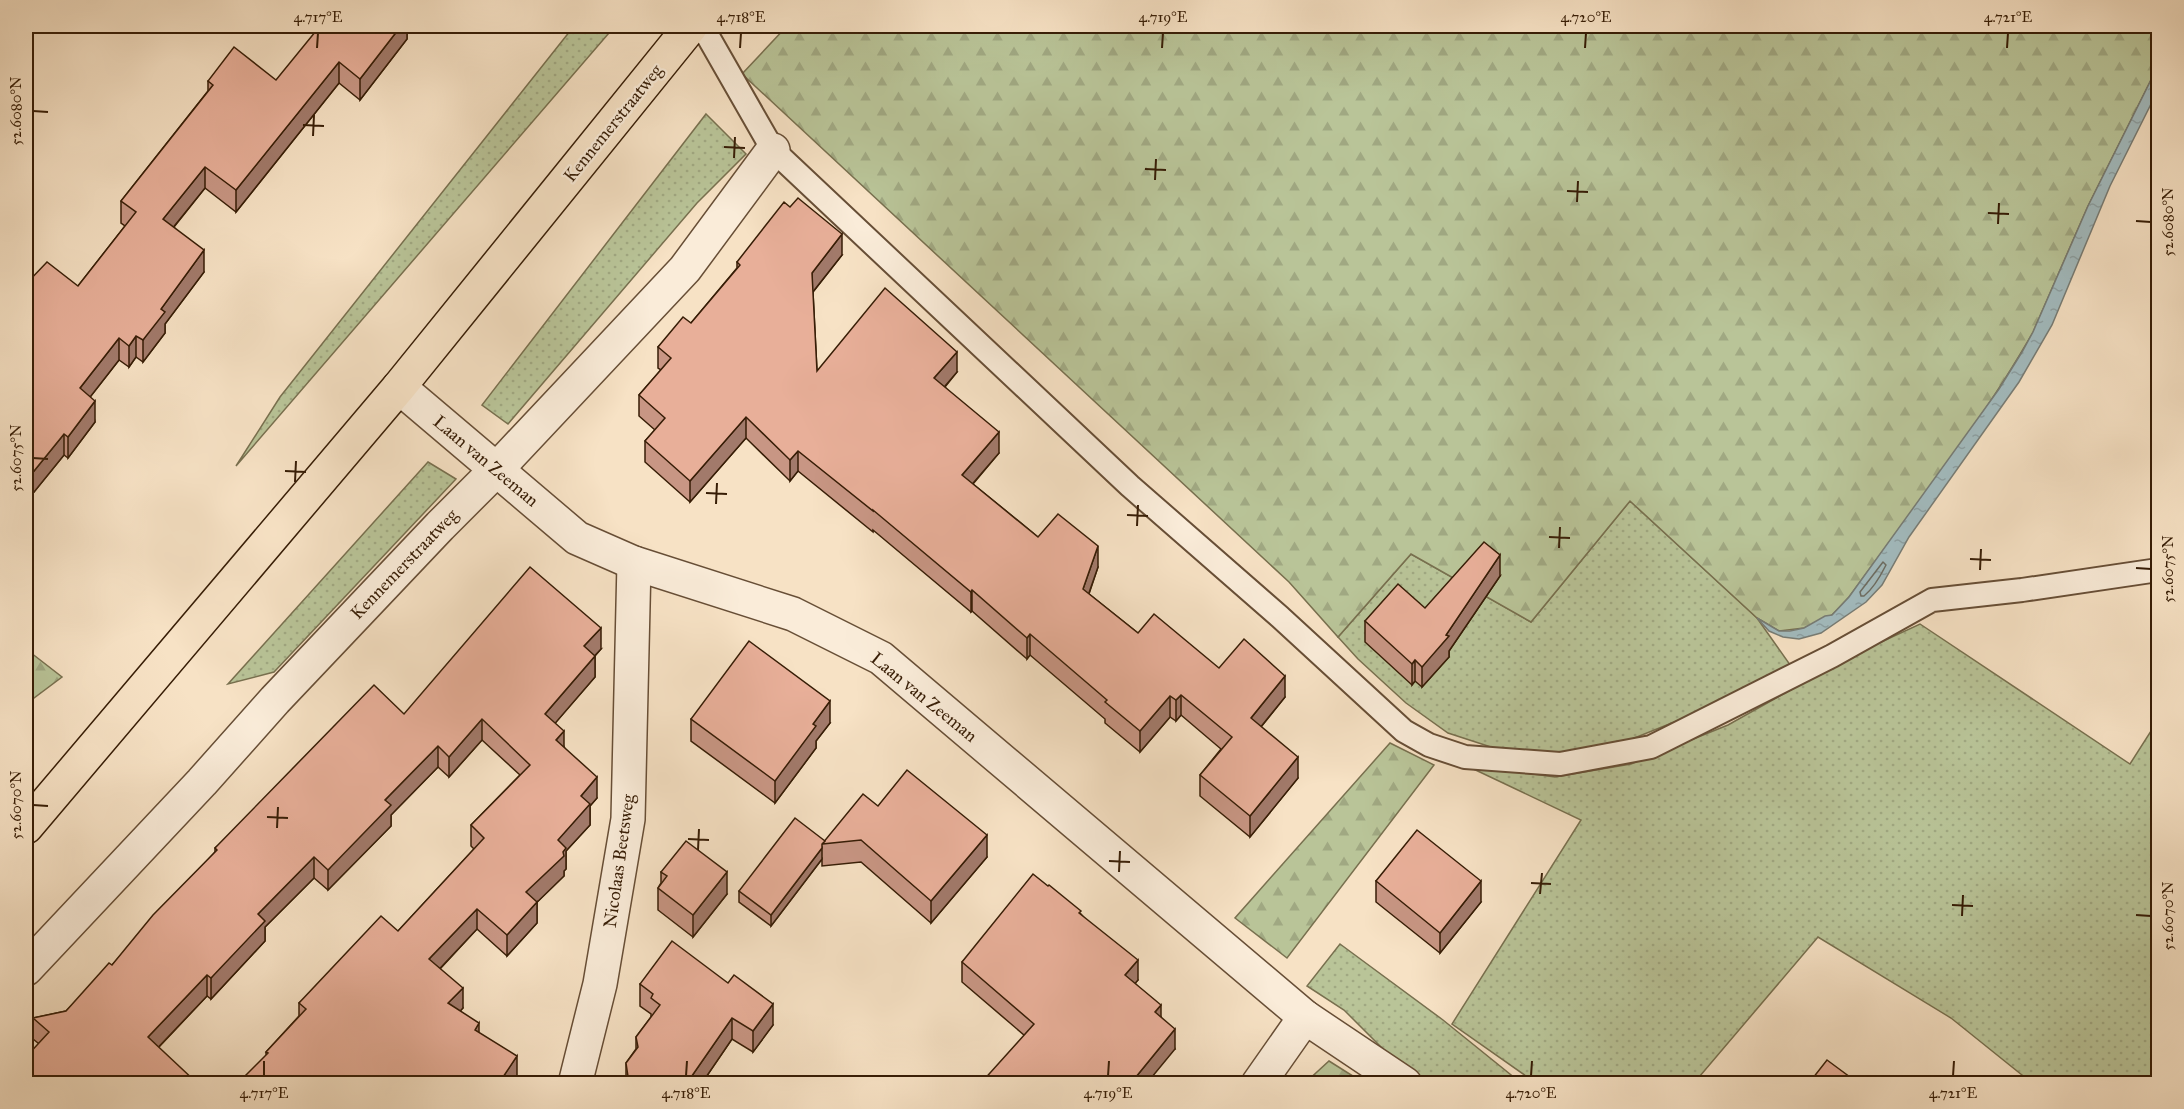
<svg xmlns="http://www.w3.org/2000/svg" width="2184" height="1109" font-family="'IM FELL Great Primer',serif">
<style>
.grass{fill:url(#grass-dots);stroke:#78704f;stroke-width:1.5}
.forest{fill:url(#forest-firs);stroke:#78704f;stroke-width:1.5}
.water{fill:url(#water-ripples);stroke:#777c75;stroke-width:1.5}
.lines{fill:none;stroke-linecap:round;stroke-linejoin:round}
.shore{stroke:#6c6c62;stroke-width:1.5}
.service-casing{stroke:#674e36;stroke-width:26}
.minor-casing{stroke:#674e36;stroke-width:36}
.primary-casing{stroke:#371d06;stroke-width:36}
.service{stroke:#faecd9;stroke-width:22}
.minor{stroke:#faecd9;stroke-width:33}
.primary{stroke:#f7e2c5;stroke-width:33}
.wall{fill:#c89684;stroke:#371d06;stroke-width:1.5}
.shaded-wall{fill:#a27a6b;stroke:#371d06;stroke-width:1.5}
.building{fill:#e8af99;stroke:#371d06;stroke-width:1.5}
.ticks{fill:none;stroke:#371d06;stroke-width:2}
.labels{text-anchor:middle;stroke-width:4.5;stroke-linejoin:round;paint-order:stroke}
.street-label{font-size:18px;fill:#371d06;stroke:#faecd9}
.neatline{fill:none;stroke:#371d06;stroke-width:2}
.ticks-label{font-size:15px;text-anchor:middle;fill:#371d06}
</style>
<defs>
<pattern id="grass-dots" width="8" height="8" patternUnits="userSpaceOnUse" patternTransform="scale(1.5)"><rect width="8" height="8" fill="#b9c498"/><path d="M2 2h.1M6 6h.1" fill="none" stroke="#a0a882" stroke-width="1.8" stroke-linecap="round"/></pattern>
<pattern id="forest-firs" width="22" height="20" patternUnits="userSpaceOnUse" patternTransform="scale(1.5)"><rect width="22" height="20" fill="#b9c498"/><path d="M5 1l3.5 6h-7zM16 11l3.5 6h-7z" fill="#a0a882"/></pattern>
<pattern id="water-ripples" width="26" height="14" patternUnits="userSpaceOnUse" patternTransform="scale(1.5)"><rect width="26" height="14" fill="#a2bbbf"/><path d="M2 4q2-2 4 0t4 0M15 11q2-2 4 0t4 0" fill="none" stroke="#8ca0a3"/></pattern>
</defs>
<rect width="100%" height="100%" fill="#f7e2c5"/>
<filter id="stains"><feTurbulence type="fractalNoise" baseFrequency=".00333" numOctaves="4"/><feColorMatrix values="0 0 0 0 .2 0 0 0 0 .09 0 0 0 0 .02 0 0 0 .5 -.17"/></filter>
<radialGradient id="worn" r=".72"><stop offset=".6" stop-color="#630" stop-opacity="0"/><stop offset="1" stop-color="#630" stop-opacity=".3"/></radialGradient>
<!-- grass -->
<g class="grass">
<path d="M574,26H615L236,466L280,397Z"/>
<path d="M706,114L746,154L697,203L508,424L482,405Z"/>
<path d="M428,462L456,479L274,672L228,684Z"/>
<path d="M1630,501L1757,618L1793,669L1739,696L1627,741L1562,753L1497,749L1448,733L1406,703L1358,659L1338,637L1411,554L1531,622Z"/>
<path d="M1920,624L2130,764L2158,720V1083H2032L1951,1018L1818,937L1694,1083H1536L1452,1024L1581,820L1465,765L1555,777L1631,764L1728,725L1853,655Z"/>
<path d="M1340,944L1443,1020L1521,1083H1423L1406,1072L1344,1010L1307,986Z"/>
</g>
<!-- forest -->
<g class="forest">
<path d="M787,26H2158V71L2152,78L2088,206L2033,332C1981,424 1911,511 1849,597L1832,615L1804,628L1779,631L1757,618L1630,501L1531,622L1411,554L1338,637L1289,582L742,74Z"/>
<path d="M26,649L62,677L26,704Z"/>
<path d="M1390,743L1434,765L1287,958L1235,918Z"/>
<path d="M1329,1061L1364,1083H1305Z"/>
</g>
<!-- water -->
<path class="water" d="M2158,71V90L2110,186L2052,325L2019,382L1909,537L1882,585L1866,602L1821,633L1799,639L1783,637L1769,631L1757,618L1779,631H1790L1804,628L1825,616L1832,615L1849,597L1999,389L2022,352L2033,332L2088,206L2152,78Z"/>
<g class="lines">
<!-- shore -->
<path class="shore" d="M1883,562L1886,565C1880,577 1874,588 1864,596H1861L1860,592Z"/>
<!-- service casing -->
<g class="service-casing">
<path id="service" d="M702,26L773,150L1130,486L1280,617L1404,731L1429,745L1465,757L1560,764L1651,747L1832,656L1932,600L2022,590L2158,570"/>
</g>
<!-- minor casing -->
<g class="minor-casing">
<g id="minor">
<path d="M399,387L577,538L634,563L793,614L881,658L1305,1017L1405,1084"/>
<path d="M26,969L202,782L275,700L440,526L496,470L685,269L773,150"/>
<path d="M575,1084L600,984L628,819L634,563"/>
<path d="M1258,1084L1305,1017"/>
</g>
</g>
<!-- primary casing -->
<g class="primary-casing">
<path id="primary" d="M26,827L399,387L691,26"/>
</g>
<!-- service -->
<use href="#service" class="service"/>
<!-- minor -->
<use href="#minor" class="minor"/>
<!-- primary -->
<use href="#primary" class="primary"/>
</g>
<!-- wall -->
<g class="wall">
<path d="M407,26V39L360,100L339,83L236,212L205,188L174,227L204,272L165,324V333L143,362L136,357L129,367L119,360L90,397L95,422L68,458L64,455L30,497L26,494V284L78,286L125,226L121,223V201L208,91V81L276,80Z"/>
<path d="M842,255L813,292L817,371L957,372L945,387L999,453L973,484L1038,537L1098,567L1089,594L1138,633L1285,697L1261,727L1298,778L1250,837L1200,796V775L1221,749L1181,715L1176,721L1170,717L1140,752L1105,723V719L1030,655L1027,659L972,611L971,612L873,530V532L798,471L790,481L746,438L690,502L645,462V441L655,430L639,416V395L661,370L658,368V347L691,323L737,268V262Z"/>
<path d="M1500,576L1449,651V657L1422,687L1415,681L1412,685L1365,642V621L1425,608Z"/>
<path d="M601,649L595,656V677L555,723L564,747L597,798L590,806V825L566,851V869L564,871V876L537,902V923L507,956L477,929L440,969L463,1008L460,1011L517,1077L266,1054V1052L299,1016V1003L398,931L474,849L471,846V825L520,775L482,740L449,777L438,767L391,815V826L328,890L314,878L265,927V941L211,999L207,996L159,1047L38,1043L33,1039V1018L66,1011L112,965L215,852V848L404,714Z"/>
<path d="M691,719L830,723L816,741V748L775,803L691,741Z"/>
<path d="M878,806L987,857L931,923L861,862L822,866V859L771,926L739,902V891L825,841Z"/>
<path d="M661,872L727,894L693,937L658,910V888L661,883Z"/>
<path d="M1376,881L1481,902L1440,953L1376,902Z"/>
<path d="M1048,886L1081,914L1138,980L1135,983L1161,1017L1175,1049L1024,1035L962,982V962Z"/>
<path d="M640,984L773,1025L753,1052L732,1039L702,1083H626V1063L636,1049V1037L651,1017V1014L640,1006Z"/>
</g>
<!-- shaded-wall -->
<g class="shaded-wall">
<path d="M401,26H407V39L360,100V79Z"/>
<path d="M339,62V83L236,212V190Z"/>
<path d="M205,167V188L163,240V219Z"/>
<path d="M842,234V255L812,293V273Z"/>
<path d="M204,250V272L165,324V333L143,362V340L161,309Z"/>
<path d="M136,336V357L129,367V346Z"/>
<path d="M119,338V360L80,410V388Z"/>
<path d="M957,352V372L934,399V378Z"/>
<path d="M95,401V422L68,458V437Z"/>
<path d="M746,417V438L690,502V481Z"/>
<path d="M999,432V453L962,496V475Z"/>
<path d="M64,434V455L30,497V476Z"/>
<path d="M798,451V471L790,481V460Z"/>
<path d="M1098,546V567L1083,610V589Z"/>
<path d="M1500,555V576L1449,651V657L1422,687V667L1446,635Z"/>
<path d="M972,590V611L971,612V592Z"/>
<path d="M601,628V649L584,667V646Z"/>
<path d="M1030,634V655L1027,659V638Z"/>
<path d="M595,656V677L545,735V714Z"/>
<path d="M1415,660V681L1412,685V664Z"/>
<path d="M1285,676V697L1251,739V718Z"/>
<path d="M1181,695V715L1176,721V700Z"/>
<path d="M1170,696V717L1140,752V731Z"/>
<path d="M830,701V723L816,741V748L775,803V781L813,724Z"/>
<path d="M482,719V740L449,777V757Z"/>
<path d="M564,731V752L556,740Z"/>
<path d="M438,746V767L391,815V826L328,890V870L385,800Z"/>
<path d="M1298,757V778L1250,837V816Z"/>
<path d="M597,777V798L590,806V825L566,851V869L564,871V876L526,913V892L558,840L581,796Z"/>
<path d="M987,835V857L931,923V901Z"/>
<path d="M822,848V859L771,926V915Z"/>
<path d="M314,857V878L265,927V941L211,999V978L258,914Z"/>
<path d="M727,872V894L693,937V915Z"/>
<path d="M1481,881V902L1440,953V933Z"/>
<path d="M537,902V923L507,956V935Z"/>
<path d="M477,909V929L429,980V959Z"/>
<path d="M1138,960V980L1125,995V975Z"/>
<path d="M207,975V996L148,1058V1037Z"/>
<path d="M463,988V1008L448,1024V1003Z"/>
<path d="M773,1004V1025L753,1052V1031Z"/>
<path d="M1161,1005V1026L1155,1012Z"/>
<path d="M732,1018V1039L702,1083H687Z"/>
<path d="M479,1023V1044L475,1030Z"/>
<path d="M1175,1029V1049L1147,1083H1131Z"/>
<path d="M517,1056V1077L513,1083H499Z"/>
</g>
<!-- building -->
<g class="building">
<path d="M320,26H401L360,79L339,62L236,190L205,167L163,219L204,250L161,309L165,312L143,340L136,336L129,346L119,338L80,388L95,401L68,437L64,434L30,476L26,472V284L47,262L78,286L136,212L121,201L213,85L208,81L234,47L276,80Z"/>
<path d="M798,198L842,234L812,273L817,371L885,288L957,352L934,378L999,432L962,475L1038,537L1058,514L1098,546L1083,589L1138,633L1154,614L1219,668L1244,639L1285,676L1251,718L1298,757L1250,816L1200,775L1232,737L1181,695L1176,700L1170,696L1140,731L1105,702L1107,700L1030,634L1027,638L972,590L971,592L873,510V511L798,451L790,460L746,417L690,481L645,441L665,418L639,395L671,358L658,347L683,317L691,323L740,265L737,262L784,202L790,207Z"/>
<path d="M1484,542L1500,555L1446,635L1449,636L1422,667L1415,660L1412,664L1365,621L1398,584L1425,608Z"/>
<path d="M530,567L601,628L584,646L595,656L545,714L564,731L556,740L597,777L581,796L590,804L558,840L566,848L563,852L564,856L526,892L537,902L507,935L477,909L429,959L463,988L448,1003L479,1023L475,1030L517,1056L499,1083H238L268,1053L266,1052L306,1009L299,1003L381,916L398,931L484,838L471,825L530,765L482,719L449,757L438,746L385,800L391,805L328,870L314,857L258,914L265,921L211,978L207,975L148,1037L197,1083H26V1057L49,1032L33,1018L66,1011L109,963L112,965L153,915L217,850L215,848L374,685L404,714Z"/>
<path d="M749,641L830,701L813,724L816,726L775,781L691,719Z"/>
<path d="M907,770L987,835L931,901L861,840L822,844L863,794L878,806Z"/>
<path d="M795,818L825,841L822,844V848L771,915L739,891Z"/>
<path d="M1417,830L1481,881L1440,933L1376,881Z"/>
<path d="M686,841L727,872L693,915L658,888L667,876L661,872Z"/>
<path d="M1033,874L1048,886L1049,885L1081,911L1079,913L1138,960L1125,975L1161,1005L1155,1012L1175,1029L1131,1083H981L1034,1024L962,962Z"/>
<path d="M672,941L728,983L734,975L773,1004L753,1031L732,1018L687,1083H629L626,1063L638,1047L636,1037L660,1005L651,998L653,994L640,984Z"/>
<path d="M1827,1060L1858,1083H1809Z"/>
<path d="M1785,1081H1798L1801,1083H1783Z"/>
</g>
<!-- ticks -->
<path class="ticks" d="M317,48L318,33M740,48L741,33M1162,48L1163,33M1585,48L1586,33M2007,48L2008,33M33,111L48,112M303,125L324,126M313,136L314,115M724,147L745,148M734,158L735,137M1145,169L1166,170M1155,180L1156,159M1567,191L1588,192M1577,202L1578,181M1988,213L2009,214M2136,221L2151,222M1998,224L1999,203M33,458L48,459M285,471L306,472M295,482L296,461M706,493L727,494M716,504L717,483M1127,515L1148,516M1137,526L1138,505M1549,537L1570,538M1559,548L1560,527M1970,559L1991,560M2136,568L2151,569M1980,570L1981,549M33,805L48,806M267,817L288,818M277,828L278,807M688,839L709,840M698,850L699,829M1109,861L1130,862M1119,872L1120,851M1531,883L1551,884M1540,894L1542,873M1952,905L1973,906M2136,915L2151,916M1962,916L1963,895M264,1076V1061M686,1076L687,1061M1108,1076L1109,1061M1531,1076L1532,1061M1953,1076L1954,1061"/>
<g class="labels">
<!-- street labels -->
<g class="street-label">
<text transform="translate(613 123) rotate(-51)" y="6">Kennemerstraatweg</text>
<text transform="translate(486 461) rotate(40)" y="6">Laan van Zeeman</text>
<text transform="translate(404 564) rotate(-46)" y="6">Kennemerstraatweg</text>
<text transform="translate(924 697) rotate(39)" y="6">Laan van Zeeman</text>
<text transform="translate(619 861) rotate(-82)" y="6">Nicolaas Beetsweg</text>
</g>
</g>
<!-- margin -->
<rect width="2184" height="1109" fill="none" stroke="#f7e2c5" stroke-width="66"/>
<rect x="33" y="33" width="2118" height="1043" class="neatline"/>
<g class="ticks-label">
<text x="318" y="22">4.717°E</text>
<text x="741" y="22">4.718°E</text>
<text x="1163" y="22">4.719°E</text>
<text x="1586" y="22">4.720°E</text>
<text x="2008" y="22">4.721°E</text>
<text transform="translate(16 111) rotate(-90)" y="5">52.6080°N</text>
<text transform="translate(2168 222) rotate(-90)" y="5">52.6080°N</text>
<text transform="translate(16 458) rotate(-90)" y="5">52.6075°N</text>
<text transform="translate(2168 569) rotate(-90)" y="5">52.6075°N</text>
<text transform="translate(16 805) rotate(-90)" y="5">52.6070°N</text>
<text transform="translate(2168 916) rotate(-90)" y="5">52.6070°N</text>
<text x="264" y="1098">4.717°E</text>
<text x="686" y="1098">4.718°E</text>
<text x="1108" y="1098">4.719°E</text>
<text x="1531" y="1098">4.720°E</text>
<text x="1953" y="1098">4.721°E</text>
</g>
<rect width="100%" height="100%" filter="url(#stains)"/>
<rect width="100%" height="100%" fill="url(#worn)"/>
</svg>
